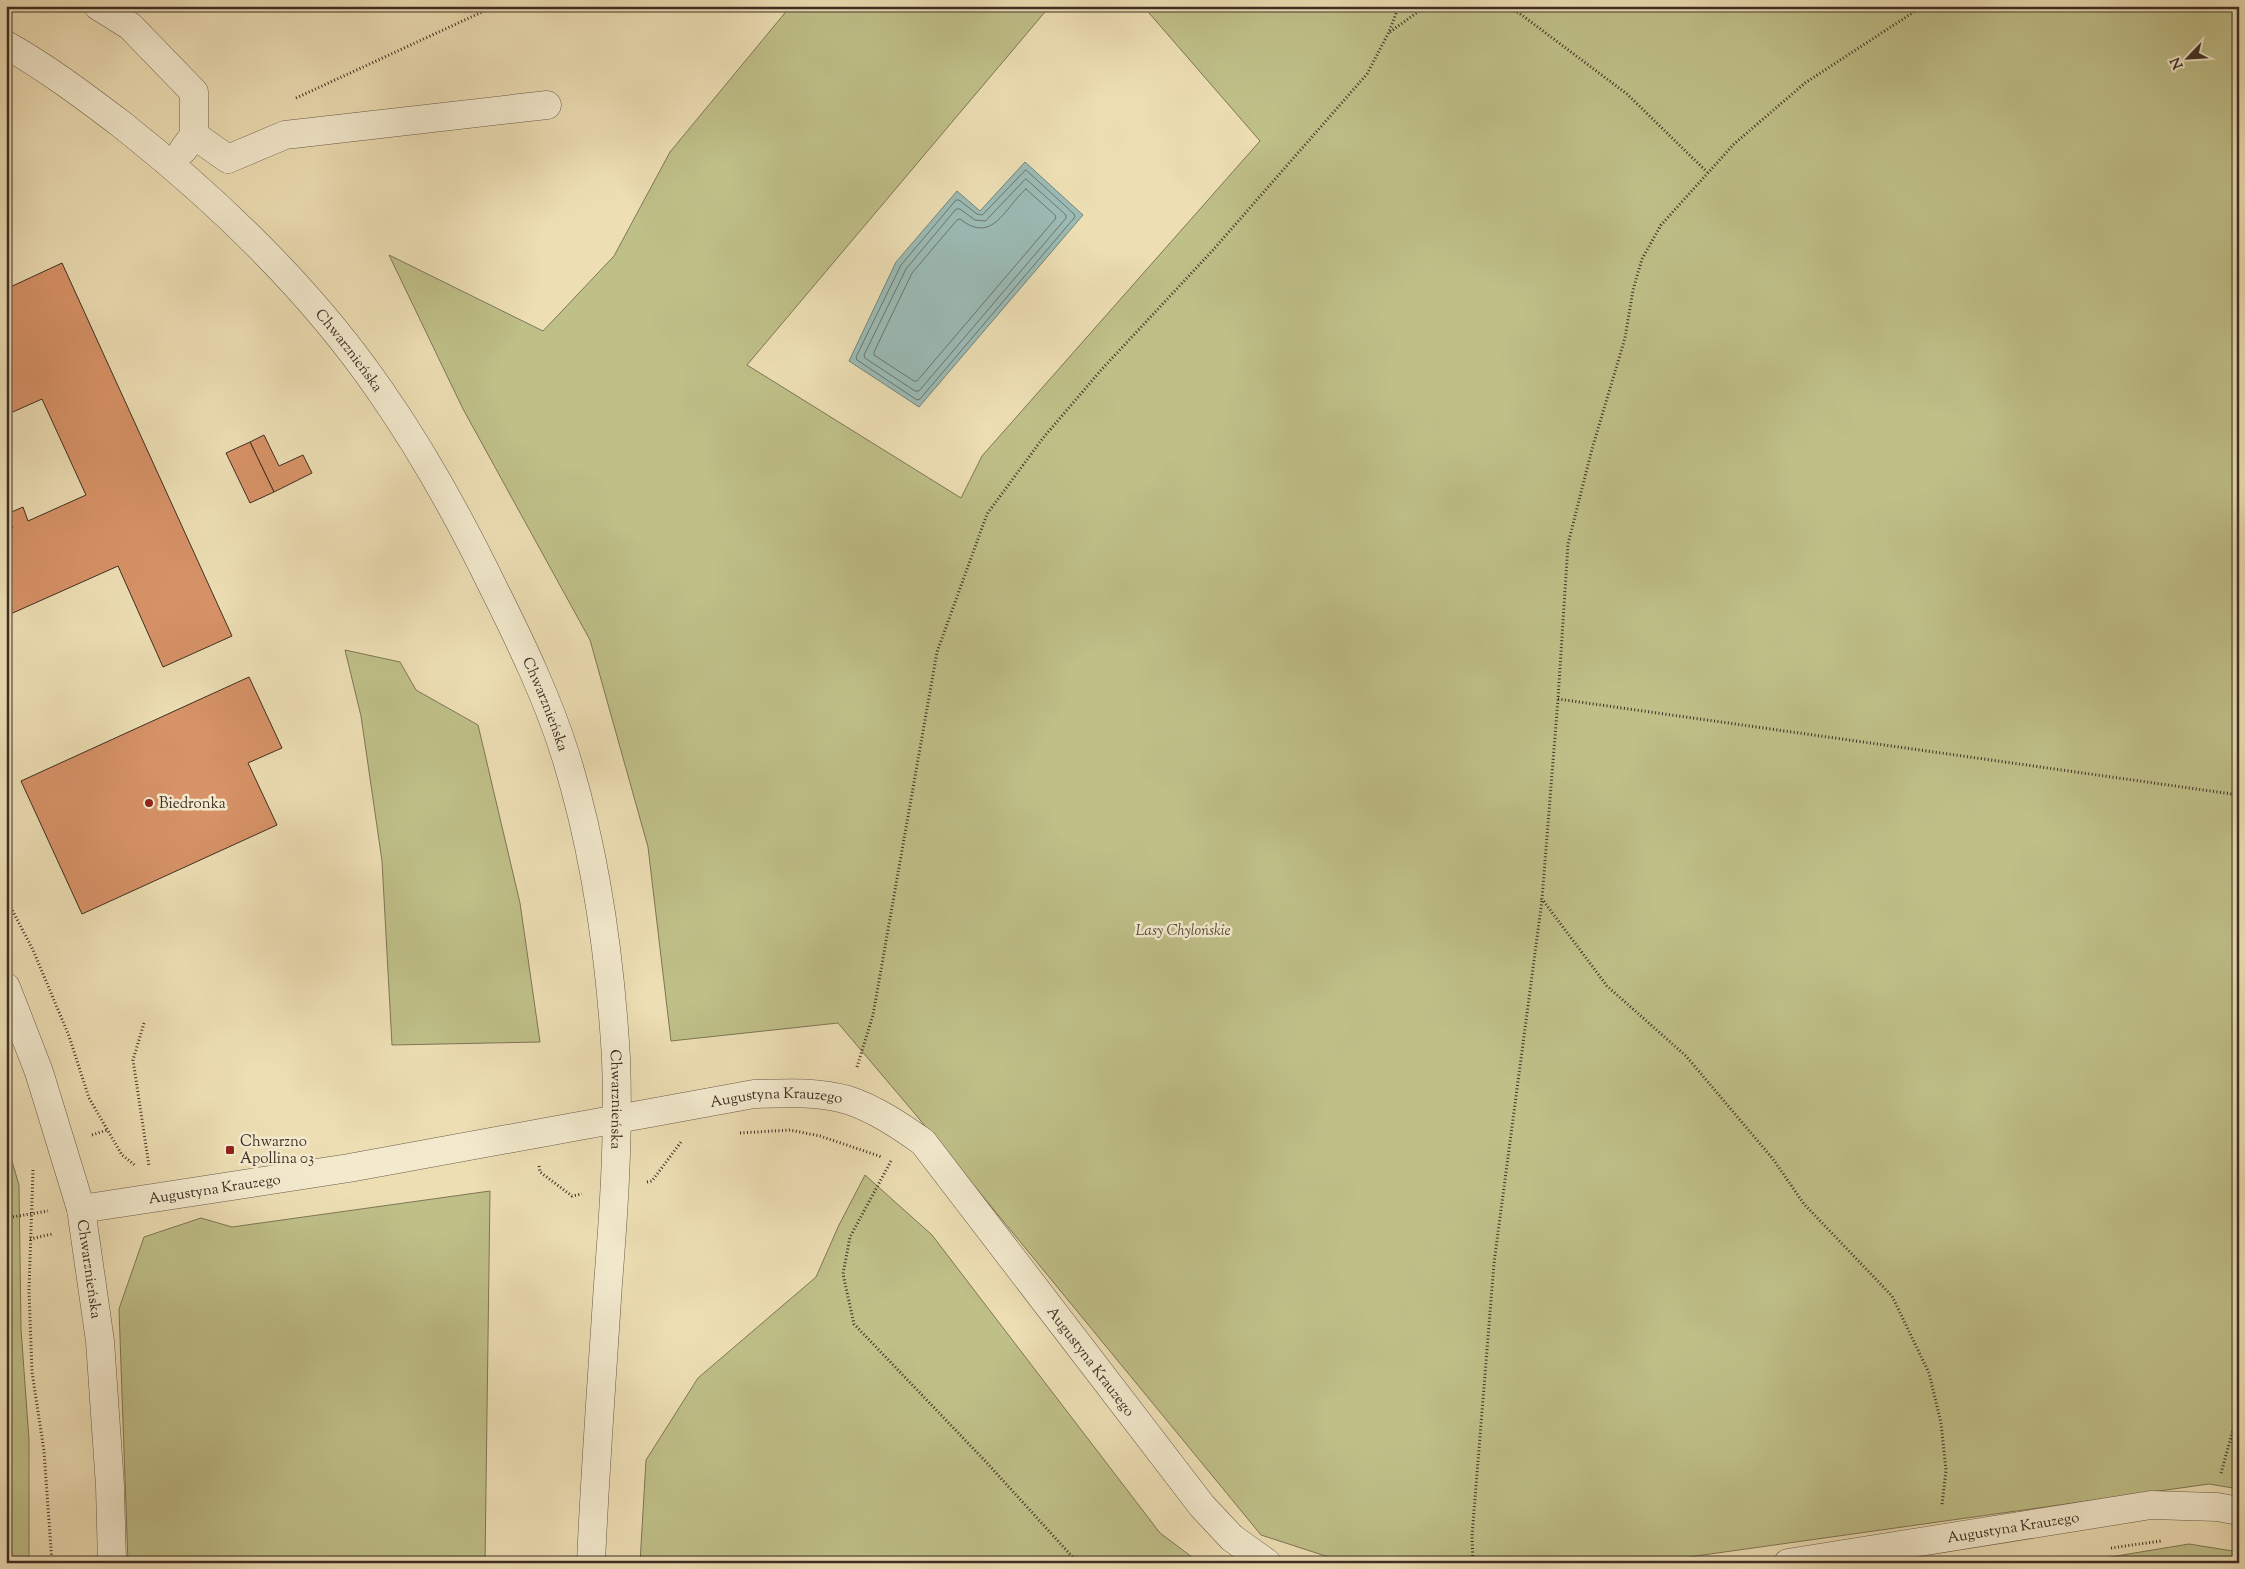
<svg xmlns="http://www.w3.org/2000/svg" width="2245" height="1569" font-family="'Sorts Mill Goudy',serif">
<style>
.green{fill:#bfbf88;stroke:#7e7656}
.water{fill:#9bbbb5;stroke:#75837b}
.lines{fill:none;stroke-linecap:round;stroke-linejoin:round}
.shore{stroke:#6c746c;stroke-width:1}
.building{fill:#d79267;stroke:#3d2e24}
.minor-casing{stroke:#695a48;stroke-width:29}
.path{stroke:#3d2e24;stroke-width:3;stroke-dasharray:1 2.5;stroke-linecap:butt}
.minor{stroke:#f3eace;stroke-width:28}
.poi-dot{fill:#8f2418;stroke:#f3eace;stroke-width:2}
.labels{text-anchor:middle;stroke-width:5;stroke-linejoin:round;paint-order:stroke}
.street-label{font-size:15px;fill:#3d2e24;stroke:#f3eace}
.poi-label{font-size:15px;fill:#3d2e24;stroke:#f3eace;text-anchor:start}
.park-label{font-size:15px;font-style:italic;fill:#574b38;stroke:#f3eace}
</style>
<rect width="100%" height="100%" fill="#eddeb4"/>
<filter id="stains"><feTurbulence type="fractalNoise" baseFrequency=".004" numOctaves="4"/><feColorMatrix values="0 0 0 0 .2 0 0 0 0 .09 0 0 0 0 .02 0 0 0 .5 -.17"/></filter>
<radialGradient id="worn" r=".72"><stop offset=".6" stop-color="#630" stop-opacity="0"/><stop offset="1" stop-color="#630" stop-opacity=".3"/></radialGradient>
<!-- green -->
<g class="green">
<path d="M788,6H1050L747,365L961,498L982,456L1260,141L1143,6H2239V1489L2209,1484L1646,1563H1347L1261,1535L916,1115L838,1023L671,1041L648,847L590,640L463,409L389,255L543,331L614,256L670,152L789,8Z"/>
<path d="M345,650L400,662L416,690L478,725L520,903L540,1042L392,1045L382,861L361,716Z"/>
<path d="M6,1141L19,1185L21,1329L29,1440V1563H6Z"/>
<path d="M865,1175L932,1235L1160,1533L1200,1563H640L646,1460L698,1378L816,1277L839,1225Z"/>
<path d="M490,1191L485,1563H128L119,1309L144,1237L201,1218L232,1227Z"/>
<path d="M2189,1544L2239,1552V1563H2074Z"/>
</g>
<!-- water -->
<path class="water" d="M1025,162L1083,215L919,407L849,361L896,262L957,191L980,211Z"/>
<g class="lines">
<!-- shore -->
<g class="shore">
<path d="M1026,170L1074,214L1075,217L920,399L917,400L857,360L856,357L901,265L956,200H959L977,214L982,215Z"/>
<path d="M1026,179L1066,215V218L919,391H915L865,358L864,355L906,269L956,209H960L975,220L985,221Z"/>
<path d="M1026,189L1055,215L1056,218L917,381H914L874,355V352L912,273L957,220L960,219C993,245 1004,208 1026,189Z"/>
</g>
</g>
<!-- building -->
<g class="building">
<path d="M62,263L232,636L163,667L118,566L6,616V531L13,528L7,514L23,507L28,521L86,495L42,399L6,415V289Z"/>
<path d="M264,435L279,466L303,455L312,473L274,492L250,442Z"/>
<path d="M250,442L274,492L250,503L226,453Z"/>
<path d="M249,677L282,748L248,763L277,825L82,914L21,781Z"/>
</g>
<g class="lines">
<!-- minor casing -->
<g class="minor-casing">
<g id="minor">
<path d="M98,6L130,26L194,92V135L183,150"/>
<path id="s1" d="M6,45C47,68 84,96 121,124C217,200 312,291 381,392C425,455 461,521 494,589C521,643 548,699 566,757C596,854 610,956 616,1058C619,1133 614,1209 608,1284C602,1377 595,1470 591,1563"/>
<path d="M194,135L228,159L285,135L547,105"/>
<path id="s2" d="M6,987L39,1072L81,1209L100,1341L110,1486L112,1563"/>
<path id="s3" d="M81,1209L349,1168L754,1094C785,1093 818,1091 848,1100C875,1109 899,1125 923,1142L1202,1506L1232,1538L1267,1563"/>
<path id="s4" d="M1788,1563L2151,1505L2217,1507L2239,1511"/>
</g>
</g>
<!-- path -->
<g class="path">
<path d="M1497,6L1519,13L1627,94L1707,172"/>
<path d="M1923,6L1805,83L1734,144L1661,225L1642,259L1633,290L1625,338L1592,449L1568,544L1558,699L1542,899L1607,986L1686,1056L1773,1159L1804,1204L1892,1296L1929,1373L1941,1423L1946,1470L1942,1505"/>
<path d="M1390,32L1426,6"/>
<path d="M296,98L495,6"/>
<path d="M1558,699L2239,795"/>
<path d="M6,898L33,950L69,1036L89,1098L122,1155L136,1166"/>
<path d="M144,1023L133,1060L149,1166"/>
<path d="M857,1067L873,1015L937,652L987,514L1043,438L1102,369L1213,250L1367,74L1389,32L1399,6"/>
<path d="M740,1133L790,1130L820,1136L882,1157"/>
<path d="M92,1135L107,1130"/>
<path d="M891,1161L850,1237L843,1274L854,1324L987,1463L1078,1563"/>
<path d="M539,1166L540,1172L572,1196L582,1194"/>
<path d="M33,1170L29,1290L32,1372L44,1451L52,1563"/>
<path d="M647,1182L652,1181L681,1142"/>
<path d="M6,1218L48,1211"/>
<path d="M30,1239L52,1234"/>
<path d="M2221,1473L2239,1409"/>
<path d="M2111,1548L2161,1541"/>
<path d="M6,1549L10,1563"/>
<path d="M1473,1563L1472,1536L1494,1263L1542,900"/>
</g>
<!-- minor -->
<use href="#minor" class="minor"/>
</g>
<!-- markers -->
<g class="poi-dot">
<circle cx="149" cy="803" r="5"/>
<rect x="225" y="1145" width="10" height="10" rx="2.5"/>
</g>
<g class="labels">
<!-- street labels -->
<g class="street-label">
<text dy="5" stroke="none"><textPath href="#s1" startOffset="462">Chwarznieńska</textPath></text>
<text dy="5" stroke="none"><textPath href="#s1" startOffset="868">Chwarznieńska</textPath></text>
<text dy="5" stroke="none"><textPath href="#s1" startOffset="1272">Chwarznieńska</textPath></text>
<text dy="5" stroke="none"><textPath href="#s3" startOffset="705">Augustyna Krauzego</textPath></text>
<text dy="5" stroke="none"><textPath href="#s3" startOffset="135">Augustyna Krauzego</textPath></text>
<text dy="5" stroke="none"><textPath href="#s2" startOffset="295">Chwarznieńska</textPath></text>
<text dy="5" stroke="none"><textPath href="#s3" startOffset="1140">Augustyna Krauzego</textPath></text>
<text dy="5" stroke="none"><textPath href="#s4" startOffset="228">Augustyna Krauzego</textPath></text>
</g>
<!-- poi labels -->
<g class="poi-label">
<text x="159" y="808">Biedronka</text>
<text x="240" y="1146">Chwarzno<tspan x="240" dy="17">Apollina 03</tspan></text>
</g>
<!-- park labels -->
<g class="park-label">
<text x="1183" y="935">Lasy Chylońskie</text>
</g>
</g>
<!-- margin -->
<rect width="2245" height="1569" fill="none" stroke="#eddeb4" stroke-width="25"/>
<rect x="8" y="8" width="2230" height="1554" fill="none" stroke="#3d2e24" stroke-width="2.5"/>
<rect x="12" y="12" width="2220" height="1544" fill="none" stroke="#3d2e24"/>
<!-- north arrow -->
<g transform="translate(2188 58) rotate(245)" stroke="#f3eace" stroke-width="4" paint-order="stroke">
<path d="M0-4L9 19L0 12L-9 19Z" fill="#3d2e24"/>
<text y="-8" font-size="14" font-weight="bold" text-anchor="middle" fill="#3d2e24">N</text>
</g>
<rect width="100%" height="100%" filter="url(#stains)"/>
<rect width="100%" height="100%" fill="url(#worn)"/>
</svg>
